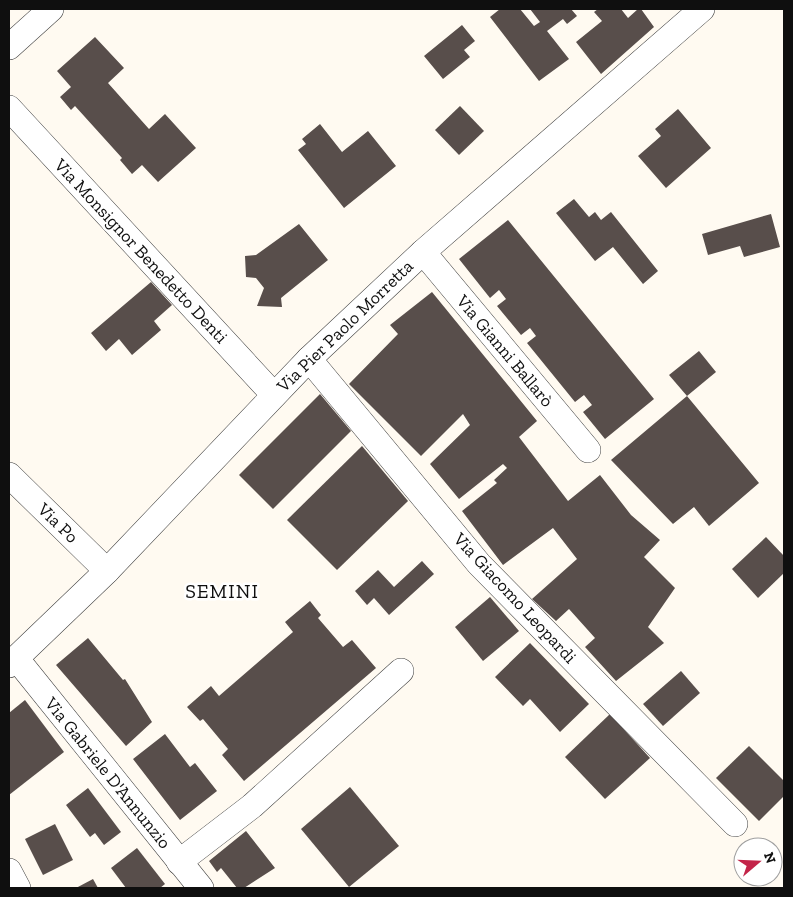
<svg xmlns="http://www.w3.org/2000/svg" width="793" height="897" font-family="'Zilla Slab',serif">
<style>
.building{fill:#584e4b}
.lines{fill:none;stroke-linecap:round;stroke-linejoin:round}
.street-casing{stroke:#424242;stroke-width:26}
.street{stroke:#fff;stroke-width:25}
.labels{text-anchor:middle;stroke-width:5;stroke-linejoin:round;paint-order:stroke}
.street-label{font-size:18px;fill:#0f0f0f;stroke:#fff}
.quarter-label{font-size:20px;letter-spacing:1px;fill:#0f0f0f;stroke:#fff}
</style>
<rect width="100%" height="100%" fill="#fffaf1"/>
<!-- building -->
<g class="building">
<path d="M500,9H520L534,26L540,22L530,9H571L577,16L567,24L563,19L547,31L569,59L539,81L490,17Z"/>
<path d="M598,9H621L628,18L638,9H641L654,27L601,74L576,42L602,21L594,12Z"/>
<path d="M462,25L475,41L464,50L470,57L443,79L424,56Z"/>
<path d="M95,37L124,68L108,83L149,129L165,114L196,148L158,182L142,165L132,174L120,160L122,158L75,106L71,110L60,97L71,87L57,71Z"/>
<path d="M460,106L484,131L459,155L435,130Z"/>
<path d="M678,109L711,148L666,188L638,156L661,136L655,129Z"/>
<path d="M320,124L342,152L368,131L396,166L344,208L298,150L306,144L302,139Z"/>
<path d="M574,199L589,217L595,212L601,220L611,212L658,271L643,284L613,247L595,261L556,213Z"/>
<path d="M771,214L780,247L744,257L740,246L708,255L702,234Z"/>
<path d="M508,220L654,399L605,439L583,412L592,405L584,395L575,402L527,343L536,336L530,328L521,335L497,306L506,299L499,290L490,298L459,259Z"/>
<path d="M299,224L328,260L281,298L282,307L257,306L264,288L256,278L246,277L245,256L256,255Z"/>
<path d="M151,282L172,305L154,321L161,330L132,355L119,339L106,351L91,333Z"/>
<path d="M432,292L537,421L519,437L568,501L600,475L631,515L660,540L644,557L675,588L648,627L664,643L616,681L585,647L595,638L569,609L556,621L532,599L577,559L553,528L503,565L462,511L497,483L494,480L507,468L503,464L459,499L430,464L470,425L463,414L421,456L349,384L398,334L390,325Z"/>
<path d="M699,351L716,372L687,396L669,375Z"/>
<path d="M320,394L351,431L273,509L239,475Z"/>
<path d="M687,396L759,483L709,526L694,507L673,524L611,460Z"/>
<path d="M362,446L408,501L337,570L287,520Z"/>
<path d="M766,537L784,556V573L758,598L732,569Z"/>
<path d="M422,561L434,574L389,615L374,598L367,605L355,591L378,570L394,587Z"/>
<path d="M490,597L519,631L483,661L455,627Z"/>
<path d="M310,601L321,615L318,618L343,647L352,640L376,668L244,781L222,755L228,749L203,719L200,721L187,707L211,686L219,696L293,632L285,622Z"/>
<path d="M88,638L123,680L125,679L152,722L126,746L56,665Z"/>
<path d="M530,643L589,704L560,732L530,699L523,706L495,677Z"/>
<path d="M681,671L700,693L663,726L643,704Z"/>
<path d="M25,700L64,752L9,795V713Z"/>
<path d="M610,714L650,758L605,799L565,757Z"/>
<path d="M165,734L190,767L195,763L217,791L180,820L133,759Z"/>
<path d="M749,746L784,781V796L759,821L716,778Z"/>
<path d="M350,787L399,846L349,887L301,829Z"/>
<path d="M88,788L121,832L104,845L95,833L90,837L66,805Z"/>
<path d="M55,824L73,860L43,875L25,839Z"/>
<path d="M246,831L275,868L244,888H237L221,868L217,872L209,861Z"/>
<path d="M137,848L165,884L160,888H126L111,868Z"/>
<path d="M93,879L98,888H76Z"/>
</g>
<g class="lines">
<!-- street casing -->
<g class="street-casing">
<g id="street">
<path d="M9,47L51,9"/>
<path d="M9,108L274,395"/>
<path d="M423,252L588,450"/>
<path d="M309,359L479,564L735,824"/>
<path d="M9,475L107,571"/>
<path d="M16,658L201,888"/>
<path d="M9,665L107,571L309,359L423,252L702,9"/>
<path d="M179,862L252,806L401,671"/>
<path d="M9,871L18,888"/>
</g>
</g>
<!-- street -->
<use href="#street" class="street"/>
</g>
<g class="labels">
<!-- street labels -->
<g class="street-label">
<text transform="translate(141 251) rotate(47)" y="6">Via Monsignor Benedetto Denti</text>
<text transform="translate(345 326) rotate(-44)" y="6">Via Pier Paolo Morretta</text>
<text transform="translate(505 351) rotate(50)" y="6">Via Gianni Ballarò</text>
<text transform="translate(58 523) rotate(44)" y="6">Via Po</text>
<text transform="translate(515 598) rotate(47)" y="6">Via Giacomo Leopardi</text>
<text transform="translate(108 773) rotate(51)" y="6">Via Gabriele D'Annunzio</text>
</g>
<!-- quarter labels -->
<g class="quarter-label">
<text x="222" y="598">SEMINI</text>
</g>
</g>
<!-- border -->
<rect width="793" height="897" fill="none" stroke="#0f0f0f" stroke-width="20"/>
<!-- north arrow -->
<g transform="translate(758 862) rotate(71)"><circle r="24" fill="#ffffff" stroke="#9f9f9f"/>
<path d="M0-4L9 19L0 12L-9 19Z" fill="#c32449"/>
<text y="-8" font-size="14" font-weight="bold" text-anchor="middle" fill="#0f0f0f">N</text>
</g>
</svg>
